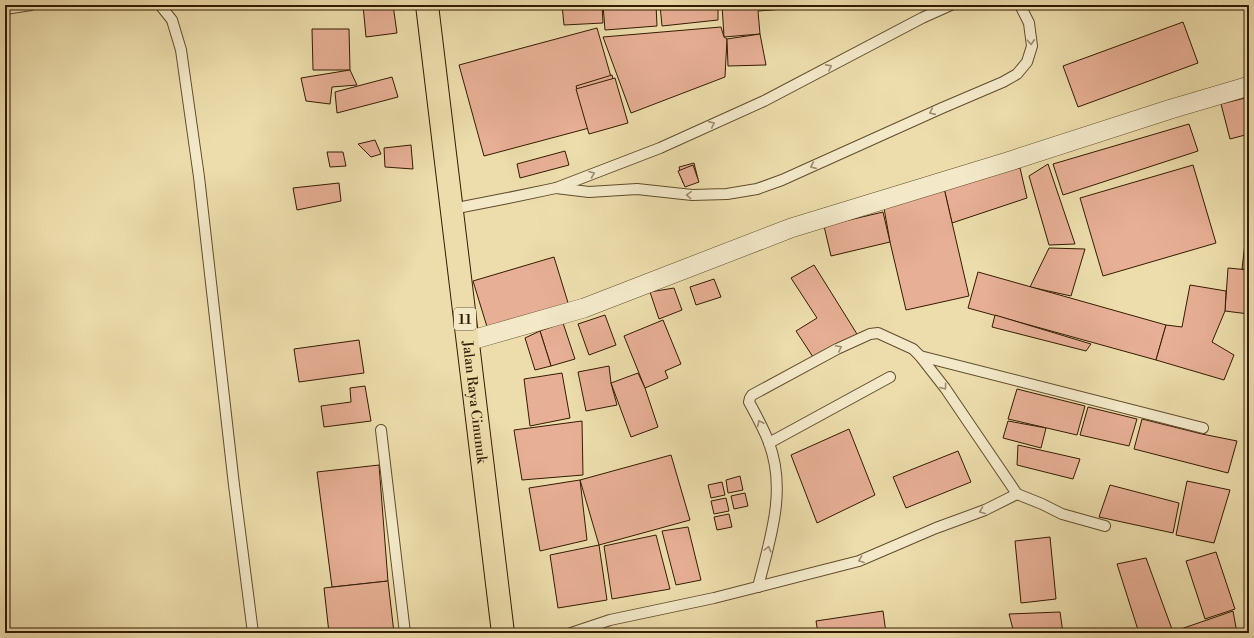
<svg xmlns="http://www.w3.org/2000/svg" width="1254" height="638" font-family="'Libre Bodoni',serif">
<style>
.building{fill:#e7af95;stroke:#331b00}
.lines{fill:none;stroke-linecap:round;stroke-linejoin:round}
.service-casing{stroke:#624c2b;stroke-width:12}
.minor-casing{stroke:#624c2b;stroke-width:20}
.trunk-casing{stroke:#331b00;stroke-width:24}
.service{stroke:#f3e9c9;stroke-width:10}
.minor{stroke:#f3e9c9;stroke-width:19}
.trunk{stroke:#edddac;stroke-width:22}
.oneway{stroke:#9d8c6f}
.labels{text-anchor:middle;stroke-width:3.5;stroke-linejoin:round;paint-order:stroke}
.shield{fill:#f3e9c9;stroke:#6d593c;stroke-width:1}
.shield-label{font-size:13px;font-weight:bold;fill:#331b00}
.street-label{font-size:14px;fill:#331b00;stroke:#f3e9c9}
</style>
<rect width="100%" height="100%" fill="#edddac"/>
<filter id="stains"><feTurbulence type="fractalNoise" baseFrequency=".005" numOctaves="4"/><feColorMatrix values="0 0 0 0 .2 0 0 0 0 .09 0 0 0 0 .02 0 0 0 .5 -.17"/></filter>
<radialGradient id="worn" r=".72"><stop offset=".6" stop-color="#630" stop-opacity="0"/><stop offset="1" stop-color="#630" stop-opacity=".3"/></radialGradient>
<!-- building -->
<g class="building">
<path d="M363,5H393L397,33L366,37Z"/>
<path d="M562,5H602L603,23L564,25Z"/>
<path d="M603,5H656L657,26L605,30Z"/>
<path d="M660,5H718V20L662,26Z"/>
<path d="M722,5H784L785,9L758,11L760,34L724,37Z"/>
<path d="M1183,22L1198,63L1078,107L1063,66Z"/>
<path d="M721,27L724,37L727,39L725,77L631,113L603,37Z"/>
<path d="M597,28L623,119L484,156L459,65Z"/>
<path d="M312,29H349L350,70H313Z"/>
<path d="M760,34L766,65L728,66L727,39Z"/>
<path d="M350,70L357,85L332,87L330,104L306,101L301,78Z"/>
<path d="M612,75L623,119L591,132L576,86Z"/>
<path d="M392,77L398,97L337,113L335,92Z"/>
<path d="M615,78L628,123L589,134L576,89Z"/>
<path d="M1249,97V134L1230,139L1221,104Z"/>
<path d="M1189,124L1198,151L1063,195L1053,164Z"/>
<path d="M375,140L381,154L371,157L358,144Z"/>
<path d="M411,145L413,169L385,167L384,148Z"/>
<path d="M565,151L569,165L520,178L517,164Z"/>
<path d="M327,152H343L346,166L330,167Z"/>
<path d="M694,163L698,179L683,183L679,167Z"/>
<path d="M1048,164L1075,244L1049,245L1029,176Z"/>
<path d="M693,165L699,182L685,187L678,171Z"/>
<path d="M1193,165L1216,243L1103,276L1080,198Z"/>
<path d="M1020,168L1027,198L952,223L944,188L985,176Z"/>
<path d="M339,183L341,201L297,210L293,188Z"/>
<path d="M944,188L969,296L906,310L890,242L884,208Z"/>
<path d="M883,212L890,242L831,256L824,226Z"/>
<path d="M1247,226H1249V269H1242Z"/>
<path d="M1049,248L1085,249L1071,296L1030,287Z"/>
<path d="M554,257L569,306L488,330L473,281Z"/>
<path d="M814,265L857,334L815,360L796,331L817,318L791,278Z"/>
<path d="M1228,268L1249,270V314L1225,311Z"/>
<path d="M978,272L1166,325L1156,360L968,308Z"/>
<path d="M714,279L721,297L696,305L690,287Z"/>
<path d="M1190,285L1226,291L1225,311L1212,342L1234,355L1224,380L1156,360L1166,325L1182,327Z"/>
<path d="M674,288L682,310L659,319L650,292Z"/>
<path d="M605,315L616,345L589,355L578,324Z"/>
<path d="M995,315L1091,344L1086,351L992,327Z"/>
<path d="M663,320L681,364L665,371L668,378L645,388L624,336Z"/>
<path d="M563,323L575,359L551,366L540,331Z"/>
<path d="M540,331L551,366L535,370L525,338Z"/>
<path d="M359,340L364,373L299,382L294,349Z"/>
<path d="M609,366L611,383L617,405L586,411L578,372Z"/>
<path d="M562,373L570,418L530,426L524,379Z"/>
<path d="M638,373L645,388L658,427L631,437L611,383Z"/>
<path d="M365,386L371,421L324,427L321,406L351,402L350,388Z"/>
<path d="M1017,389L1085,406L1077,435L1008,419Z"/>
<path d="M1088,407L1137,419L1129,446L1080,435Z"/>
<path d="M1142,419L1202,434L1237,441L1228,473L1134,449Z"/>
<path d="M582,421L583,475L522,480L514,430Z"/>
<path d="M1008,421L1046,428L1041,448L1003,438Z"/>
<path d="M849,429L875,495L817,523L791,455Z"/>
<path d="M1018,445L1080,459L1073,479L1017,465Z"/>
<path d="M958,451L971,482L906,508L893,477Z"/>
<path d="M671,455L690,520L599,545L580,480Z"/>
<path d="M379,465L388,581L332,587L317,472Z"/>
<path d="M740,476L743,490L728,493L726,480Z"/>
<path d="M580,480L587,540L540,551L529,488Z"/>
<path d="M1187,481L1230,490L1214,543L1176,535Z"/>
<path d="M722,482L725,495L711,498L708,485Z"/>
<path d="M1110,485L1179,503L1173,533L1099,517Z"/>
<path d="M745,493L748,506L734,509L731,496Z"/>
<path d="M726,498L729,511L714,514L711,501Z"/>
<path d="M729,514L732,527L717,530L714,517Z"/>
<path d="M688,527L701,580L676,585L662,531Z"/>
<path d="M656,535L670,589L612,599L604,546Z"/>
<path d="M1050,537L1056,599L1021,603L1015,541Z"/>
<path d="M599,545L607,600L558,608L550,555Z"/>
<path d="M1216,552L1235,609L1205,619L1186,561Z"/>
<path d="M1146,558L1173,632V633H1139L1117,564Z"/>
<path d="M388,581L394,633H329L324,588Z"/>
<path d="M883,611L886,633H818L816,621Z"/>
<path d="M1233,611L1237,633H1174L1175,631Z"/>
<path d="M1060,612L1063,633H1014L1009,614Z"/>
</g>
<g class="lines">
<!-- service casing -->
<g class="service-casing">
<g id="service">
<path d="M160,5L172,20L181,50L199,177L234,485L253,633"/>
<path d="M5,9L31,5"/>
<path d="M556,188L589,192L637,189L692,195L727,194L757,189L782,180L942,108L1003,82L1017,74L1027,62L1032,46L1029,23L1020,5"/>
<path d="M452,209L508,198L556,188L660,148L764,101L922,18L951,5"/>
<path d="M920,356L1203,428"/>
<path d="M381,430L405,633"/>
<path d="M769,443L890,377"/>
<path d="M758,587C770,539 787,491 769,443C764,429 756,415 749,402L750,398L752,395L837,349L870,334L878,333L913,349L920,356L945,388L1017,494L1042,504L1062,514L1105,526"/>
<path d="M571,633L610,620L714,598L859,561L936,528L985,510L1017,494"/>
</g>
</g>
<!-- minor casing -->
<g class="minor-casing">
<path id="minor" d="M468,341L584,308L791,228L1007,162L1171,109L1249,86"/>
</g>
<!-- trunk casing -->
<g class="trunk-casing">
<g id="trunk">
<path id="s1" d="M427,5L503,633"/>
</g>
</g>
<!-- service -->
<use href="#service" class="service"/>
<!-- minor -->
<use href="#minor" class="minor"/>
<!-- trunk -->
<use href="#trunk" class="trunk"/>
</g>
<!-- one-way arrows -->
<defs><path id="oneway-chevron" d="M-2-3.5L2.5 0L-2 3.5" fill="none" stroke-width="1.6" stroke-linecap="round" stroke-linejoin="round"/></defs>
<g class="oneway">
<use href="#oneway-chevron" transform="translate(1031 42) rotate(87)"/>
<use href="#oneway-chevron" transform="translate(829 67) rotate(-28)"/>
<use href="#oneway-chevron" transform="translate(932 112) rotate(156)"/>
<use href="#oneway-chevron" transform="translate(712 124) rotate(-24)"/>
<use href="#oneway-chevron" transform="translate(813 166) rotate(156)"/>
<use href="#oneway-chevron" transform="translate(592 174) rotate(-21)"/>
<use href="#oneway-chevron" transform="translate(689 195) rotate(-176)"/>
<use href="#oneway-chevron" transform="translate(839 348) rotate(-27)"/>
<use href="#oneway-chevron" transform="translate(944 387) rotate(54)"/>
<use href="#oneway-chevron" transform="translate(760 423) rotate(-116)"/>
<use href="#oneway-chevron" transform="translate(982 511) rotate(158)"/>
<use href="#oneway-chevron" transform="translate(768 549) rotate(-75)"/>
<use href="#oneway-chevron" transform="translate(861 560) rotate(160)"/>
</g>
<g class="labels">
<!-- shield labels -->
<rect class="shield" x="454" y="308" width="22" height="22" rx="3"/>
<g class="shield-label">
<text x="465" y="324">11</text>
</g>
<!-- street labels -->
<g class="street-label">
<text dy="5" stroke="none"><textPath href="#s1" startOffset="400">Jalan Raya Cinunuk</textPath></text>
</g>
</g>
<!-- margin -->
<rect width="1254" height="638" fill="none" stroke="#edddac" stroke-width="20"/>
<rect x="6" y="6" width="1242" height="626" fill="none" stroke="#331b00" stroke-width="2"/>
<rect x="10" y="10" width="1234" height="618" fill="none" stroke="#331b00"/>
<rect width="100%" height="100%" filter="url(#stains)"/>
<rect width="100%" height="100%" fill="url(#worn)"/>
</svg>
